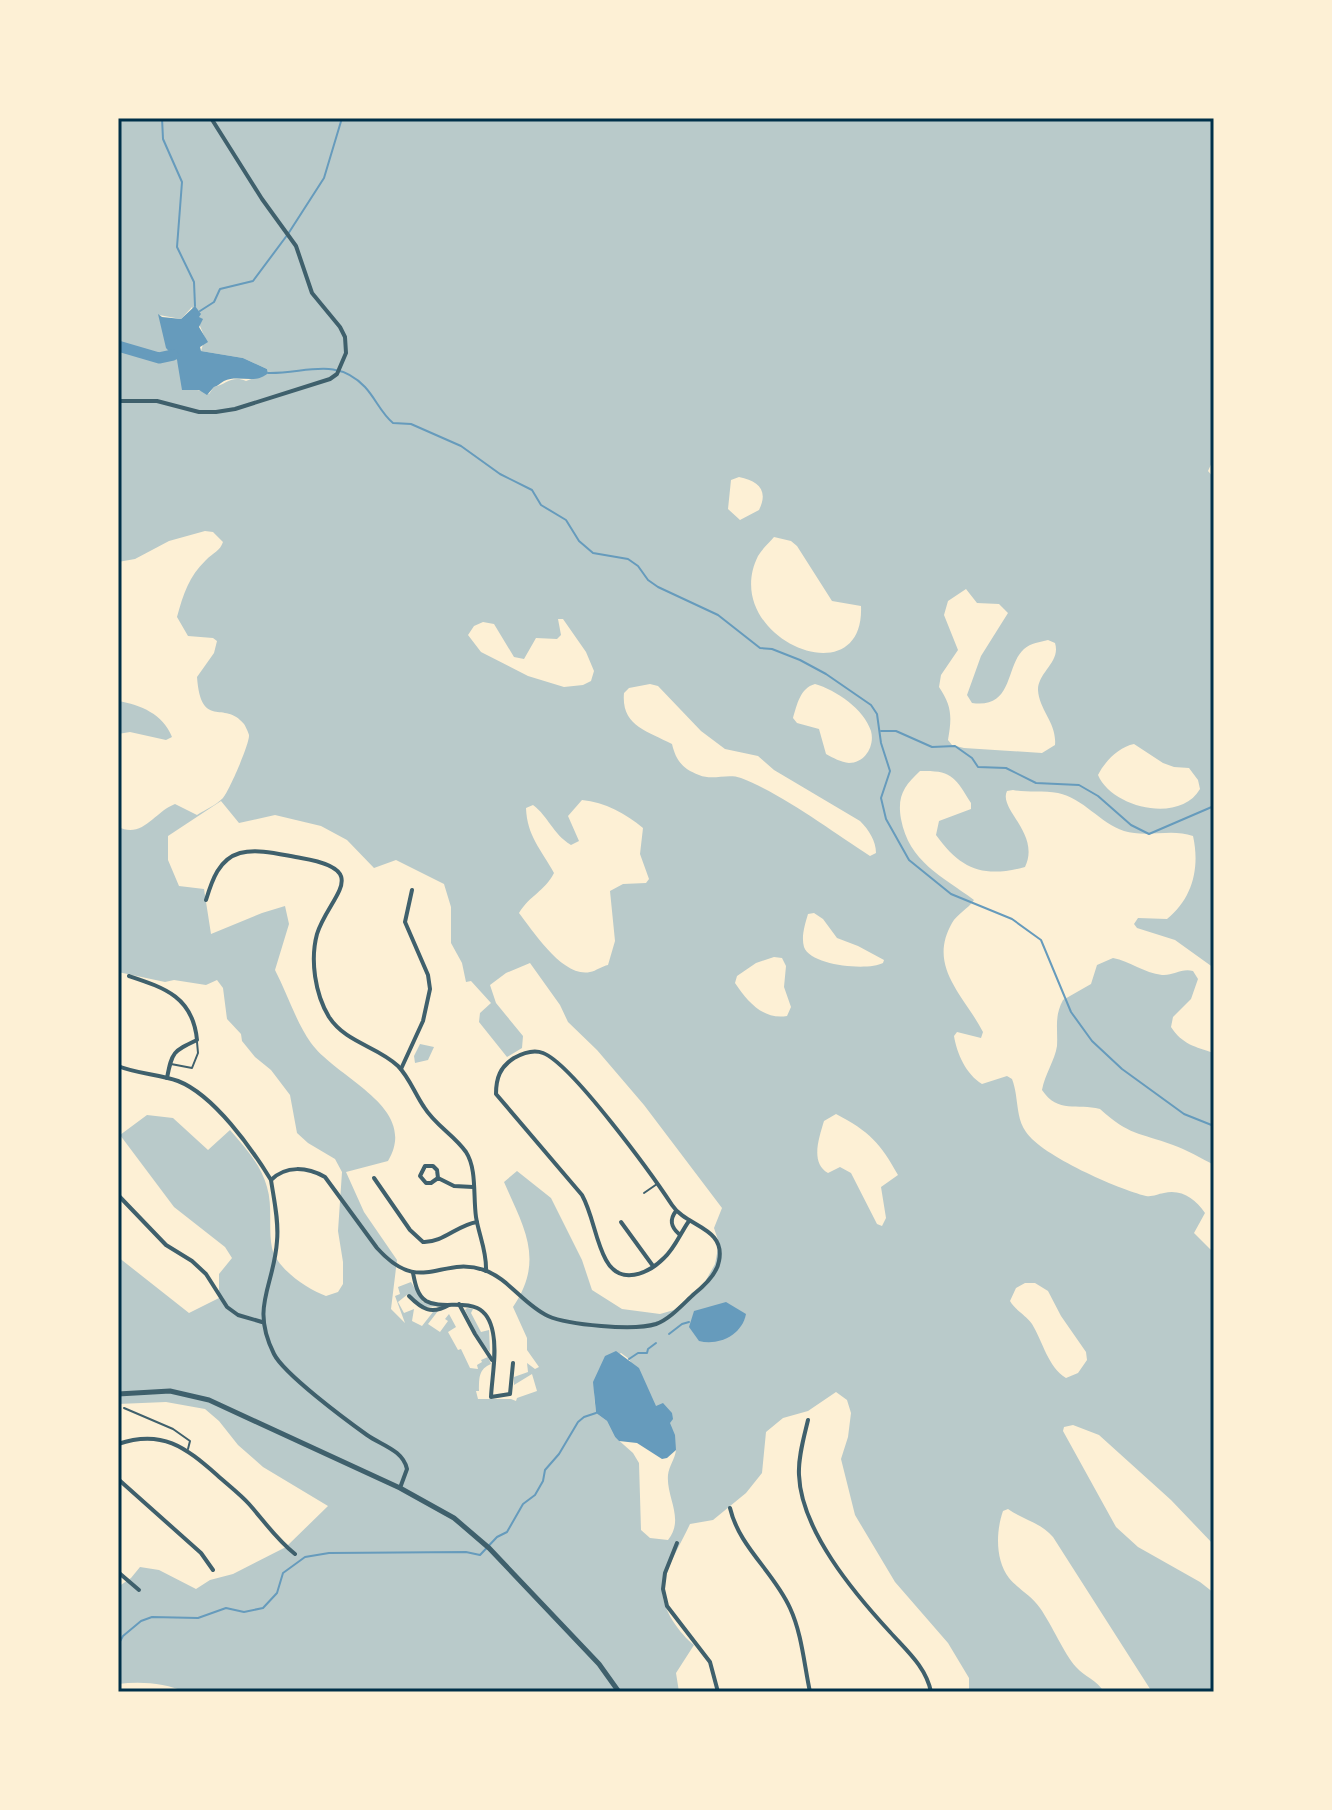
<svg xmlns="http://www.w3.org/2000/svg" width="1332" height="1810" font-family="Lato,sans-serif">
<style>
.green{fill:#b9caca;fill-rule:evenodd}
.water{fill:#669bbc}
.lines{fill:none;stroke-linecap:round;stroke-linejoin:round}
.stream{stroke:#669bbc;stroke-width:2}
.river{stroke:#669bbc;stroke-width:11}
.service{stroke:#3f606c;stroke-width:2}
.minor{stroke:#3f606c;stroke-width:4}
.tertiary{stroke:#3f606c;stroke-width:5}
.neatline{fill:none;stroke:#003049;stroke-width:3}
</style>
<rect width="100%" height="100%" fill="#fdf0d5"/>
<!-- green -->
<g class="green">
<path d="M118,118H1214V458L1208,471L1214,478V968L1175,940L1137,928L1134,924L1138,918L1167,919C1193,898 1200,867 1193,836C1171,828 1147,838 1124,831C1100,823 1083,798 1058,793C1044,790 1028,793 1013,790L1007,791C998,809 1041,834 1025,867C984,878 961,870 936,835L939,821L971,809V803C955,777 952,770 920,771C904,786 897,796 901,819C909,862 942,876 974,900C968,909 957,914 952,923C927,967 964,995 983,1032L981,1038L957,1032L954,1036C957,1054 966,1074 982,1084L1007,1076L1012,1079C1019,1097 1015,1116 1026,1132C1042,1156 1118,1189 1146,1196C1153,1197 1157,1194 1164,1193C1182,1189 1195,1199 1205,1213L1194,1233L1214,1253V1545L1171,1500L1099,1435L1073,1425L1064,1427L1063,1431L1116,1527L1138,1547L1200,1582L1214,1593V1692H1152L1053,1537C1040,1522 1023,1520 1008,1509L1003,1511C996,1531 995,1560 1009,1578C1018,1589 1031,1595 1040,1608C1052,1625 1064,1654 1076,1667C1085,1677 1097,1680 1104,1692H969V1678L948,1643L895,1582L855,1515L841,1459L848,1437L851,1413L847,1400L836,1392L808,1411L783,1418L766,1432L762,1473L746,1493L713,1520L690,1524C681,1543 669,1563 663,1583C658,1604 678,1632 694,1645L676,1673L679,1692H186C165,1683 141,1681 118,1684V1587L131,1578L140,1567L159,1570L196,1589L210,1580L233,1574L286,1547L328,1506L263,1467L238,1445L219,1421L205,1409L166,1402L118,1404V1257L189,1313L219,1298V1274L232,1258L225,1247L174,1207L120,1135L147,1115L173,1118L208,1150L230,1130C245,1148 261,1164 267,1187C273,1207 268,1228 272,1248C277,1269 307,1289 326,1296L338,1292L343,1284V1262L338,1231L342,1172L335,1159L308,1143L297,1133L290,1095L271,1070L255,1057L242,1041L241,1034L227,1019L223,988L217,980L206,985L174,980L165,982L118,972V827C143,839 154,812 175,804L197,815C205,810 216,805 223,798C229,791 250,743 249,735C249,734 245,725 244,724C224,699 201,731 197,677L214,653L217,641L213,638L188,636L177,617C183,595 189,576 206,560C213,553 220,551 223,542L213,532L205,531L169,541L135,559L118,562ZM192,307L205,338L201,351L243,358L267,369L268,373L246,381C231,375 226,385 214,387L209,394L204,391L190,389L177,360L169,351L159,315L181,319ZM739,477C758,481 769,490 759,510L740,520L728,509L731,480ZM774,537L791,541L797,546L832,601L861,606C865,700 718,637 758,556C762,549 769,543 774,537ZM966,589L977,603L999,604L1008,613L981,656L967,695L972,703C1014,709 1005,666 1024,649C1031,643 1040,642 1048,640L1055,643C1061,662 1038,672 1038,690C1039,710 1057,723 1055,745L1042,753L964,748L952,745L948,740C952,717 952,706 939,687L941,675L958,650L944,615L948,601ZM558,619H563L586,652L594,671L591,681L583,685L564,687L528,676L481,652L468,635L474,626L483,622L494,624L514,657L524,659L536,638L557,639L561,635ZM650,684L658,686L701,731L725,749L758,756L774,770L860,821C869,830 876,841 876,853L870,856C833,832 782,794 741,778C727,773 713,781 699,775C683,769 676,761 672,744C647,731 621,726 624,693L629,688ZM815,684C836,690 864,709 871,731C875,746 865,763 849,763C841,762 833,758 826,754L819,729L797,723L793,718C797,705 800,688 815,684ZM1134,744L1163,763L1174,767L1189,768L1198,780L1200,789C1180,824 1112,808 1098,775C1105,761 1119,747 1134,744ZM582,800C605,802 626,814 643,828L640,854L649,879L646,883L623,884L610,891L615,941L608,965C602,966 596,971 590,972C563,978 533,931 519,913C530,895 544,892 554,873C541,849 527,836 526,808L533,805C549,817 552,833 571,845L579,841L568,816ZM221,801L239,823L275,815L321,826L347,840L374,868L396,860L444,884L451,907V943L462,963L466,982L471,981L491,1003L480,1013L479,1022L507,1057L522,1048L523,1036L496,1003L490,985L506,973L530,963L560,1005L568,1022L597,1050L644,1105L722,1208L714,1228L719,1243L715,1264L701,1289L674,1310L660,1314L622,1309L592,1290L582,1260L551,1198L517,1171L504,1182C524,1228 545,1260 513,1307L527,1338V1350L539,1367L535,1369L527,1363L528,1372L514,1377V1385L532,1374L537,1391L517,1398L516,1401L511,1399H478L476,1391H479C479,1377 479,1369 491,1364L488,1357L481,1360L482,1362L477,1365L478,1369L470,1368L461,1349L458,1350L448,1332L456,1327L449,1314L445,1319L448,1321L440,1332L428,1324L438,1311L433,1312L422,1326L412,1321L414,1309L404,1313L398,1302L408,1294L424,1307L443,1306L423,1302L411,1282L398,1287L400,1294L395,1296L405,1323L391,1309L397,1260L364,1212L346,1172L388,1161C420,1107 337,1079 311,1043C296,1022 287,993 275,970L289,924L285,906L262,913L211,934L204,889L179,886L168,860V836ZM814,913L823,919L837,938L858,946L884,960L883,963C868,971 811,966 804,947C801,937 805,924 808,914ZM774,957L782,958L786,966L784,987L791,1007L787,1016C763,1020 748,1002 735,983L737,976L756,963ZM836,1114C869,1131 881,1144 898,1175L881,1187L886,1218L882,1226L877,1224L851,1173L840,1167L828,1173C810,1163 819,1138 824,1121ZM1025,1283H1035L1048,1291L1061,1316L1086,1352L1087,1360L1078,1373L1066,1378C1048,1367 1043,1342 1032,1324C1026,1315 1016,1311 1010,1301L1016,1288ZM621,1353L629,1359L676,1450C675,1459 669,1466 668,1475C666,1497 685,1519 668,1540L650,1538L641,1530L639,1463L633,1453L615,1437L607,1421L596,1413C592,1379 593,1372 621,1353Z"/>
<path d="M118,701C141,705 163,714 172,737L166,740L130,732L118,734Z"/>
<path d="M1113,958C1130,961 1144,973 1162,975C1173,976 1181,968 1193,971L1198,979L1191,999L1173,1017L1171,1027C1182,1044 1195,1047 1214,1053V1165C1201,1158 1187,1150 1173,1145C1138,1132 1130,1136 1100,1109C1077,1103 1058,1114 1042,1090C1045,1074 1055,1060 1057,1046C1058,1028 1054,1017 1063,1000L1091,984L1097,965Z"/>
<path d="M420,1044L434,1047L428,1060L415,1063L414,1056Z"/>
<path d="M467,1308L473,1309L471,1313L481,1332L489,1330L490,1352L481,1342L465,1310Z"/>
</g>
<!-- water -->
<g class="water">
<path d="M195,306L201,314L199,317L203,319L199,327L208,342L200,347L201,351L243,358L267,369L268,373C256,385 238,374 224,381C220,383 218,386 214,387L207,395L199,390H182L177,360L166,348L158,314L162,317L181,319Z"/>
<path d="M726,1302L746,1314C742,1335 719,1346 699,1341L689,1327L694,1311Z"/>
<path d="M616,1351L639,1368L656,1406L663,1403L672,1413L673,1419L670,1423L675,1435L676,1450L667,1458L662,1459L637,1443L619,1441L615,1437L607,1421L596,1413L593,1382L605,1356Z"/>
</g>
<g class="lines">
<!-- stream -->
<g class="stream">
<path d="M162,118L163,139L182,182L177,247L194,282L195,306"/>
<path d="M200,311L214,302L220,289L253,281L288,234L324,178L342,118"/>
<path d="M268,373C305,374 336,356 365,387C376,399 381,413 393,423L411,424L461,446L500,474L532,490L541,505L566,520L579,541L593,553L628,559L638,566L648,580L658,587L718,615L760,648L772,649L800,660L826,674L871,705L877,714L881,743L890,771L881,798L886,819L909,860L951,894L1012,919L1041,940L1071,1012L1092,1041L1122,1069L1184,1114L1214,1126"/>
<path d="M881,731H896L932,747L955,746L972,758L978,767L1006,768L1036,783L1079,785L1098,796L1131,825L1149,834L1214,806"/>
<path d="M669,1334L682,1324L689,1322"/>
<path d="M629,1359L638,1353H647L648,1349L656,1343"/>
<path d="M118,1645L123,1636L141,1621L152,1617L198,1618L226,1608L244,1612L263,1608L277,1593L283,1573L305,1557L329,1553L466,1552L480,1555L497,1537L507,1532L523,1504L535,1495L543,1481L545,1470L559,1454L578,1422L584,1417L596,1413"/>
</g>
<!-- river -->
<path class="river" d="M118,346L159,358L173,355"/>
<!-- service -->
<g class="service">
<path d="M171,1064L192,1068L198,1053L197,1042"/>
<path d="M644,1193L657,1184"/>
<path d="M124,1408L173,1429L190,1441L188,1449"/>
</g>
<!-- minor -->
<g class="minor">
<path d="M118,401H157L199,412H216L235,409L330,379L337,374L346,353L345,337L340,327L312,293L296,246L262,199L211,118"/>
<path d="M206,900C212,880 219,859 240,853C259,848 282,855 301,858C374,870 329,896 317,934C310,960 315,994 329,1017C346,1043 377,1046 398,1066C409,1077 415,1094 424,1107C435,1125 454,1135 466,1152C477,1169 473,1196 476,1217C479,1236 487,1251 486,1271"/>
<path d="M129,976C165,988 193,997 197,1040C173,1051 172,1052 167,1078"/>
<path d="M118,1066C137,1074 159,1074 178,1081C214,1095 252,1149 271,1180"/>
<path d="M401,1069L423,1021L430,989L428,975L405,922L412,890"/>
<path d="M374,1178L410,1230L423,1242C443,1243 457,1225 477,1222"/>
<path d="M438,1178L431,1183H426L420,1176L425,1166H433L437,1170L438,1178L454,1186L473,1187"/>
<path d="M118,1195L166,1245L192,1261L206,1274L227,1307L238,1315L262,1322"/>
<path d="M676,1211C669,1220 671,1227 679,1234"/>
<path d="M621,1222L653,1266"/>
<path d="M413,1273C415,1283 417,1295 426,1301C447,1313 485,1289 493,1333C497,1353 492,1377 491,1397L510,1394L513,1363"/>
<path d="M409,1296C422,1309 431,1315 449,1305"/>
<path d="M459,1304L475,1334L492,1360"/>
<path d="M808,1420C804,1437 798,1457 799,1475C801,1530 854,1593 890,1632C907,1651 926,1667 931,1692"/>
<path d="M118,1444C162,1429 185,1447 217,1475C228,1485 240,1494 249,1504C265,1522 276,1539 295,1554"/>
<path d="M118,1479L201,1553L213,1570"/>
<path d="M400,1488L407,1469C403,1450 381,1445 367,1435C346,1420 284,1374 274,1354C250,1306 274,1287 277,1241C279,1221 274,1200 271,1180C286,1165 307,1167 325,1177L377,1248C421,1297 440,1255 484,1270C508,1278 524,1305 548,1316C568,1325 634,1331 656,1324C670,1319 683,1304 694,1294C704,1286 717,1274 719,1261C726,1227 686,1227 672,1205C653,1176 572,1064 543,1053C533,1049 523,1053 514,1058C500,1067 496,1078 496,1094L582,1195C593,1215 595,1240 606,1260C620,1286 648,1274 664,1258C675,1248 681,1232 689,1221"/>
<path d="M730,1508C739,1547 774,1572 790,1608C802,1634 804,1664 810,1692"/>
<path d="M677,1543L665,1573L663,1589L667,1606L710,1662L718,1692"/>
<path d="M118,1572L139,1590"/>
</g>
<!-- tertiary -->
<path class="tertiary" d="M118,1394L170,1391L209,1400L400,1488L454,1518L489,1548L599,1664L619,1692"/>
</g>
<!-- border -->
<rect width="1332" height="1810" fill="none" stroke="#fdf0d5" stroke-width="240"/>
<rect x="120" y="120" width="1092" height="1570" class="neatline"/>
</svg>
